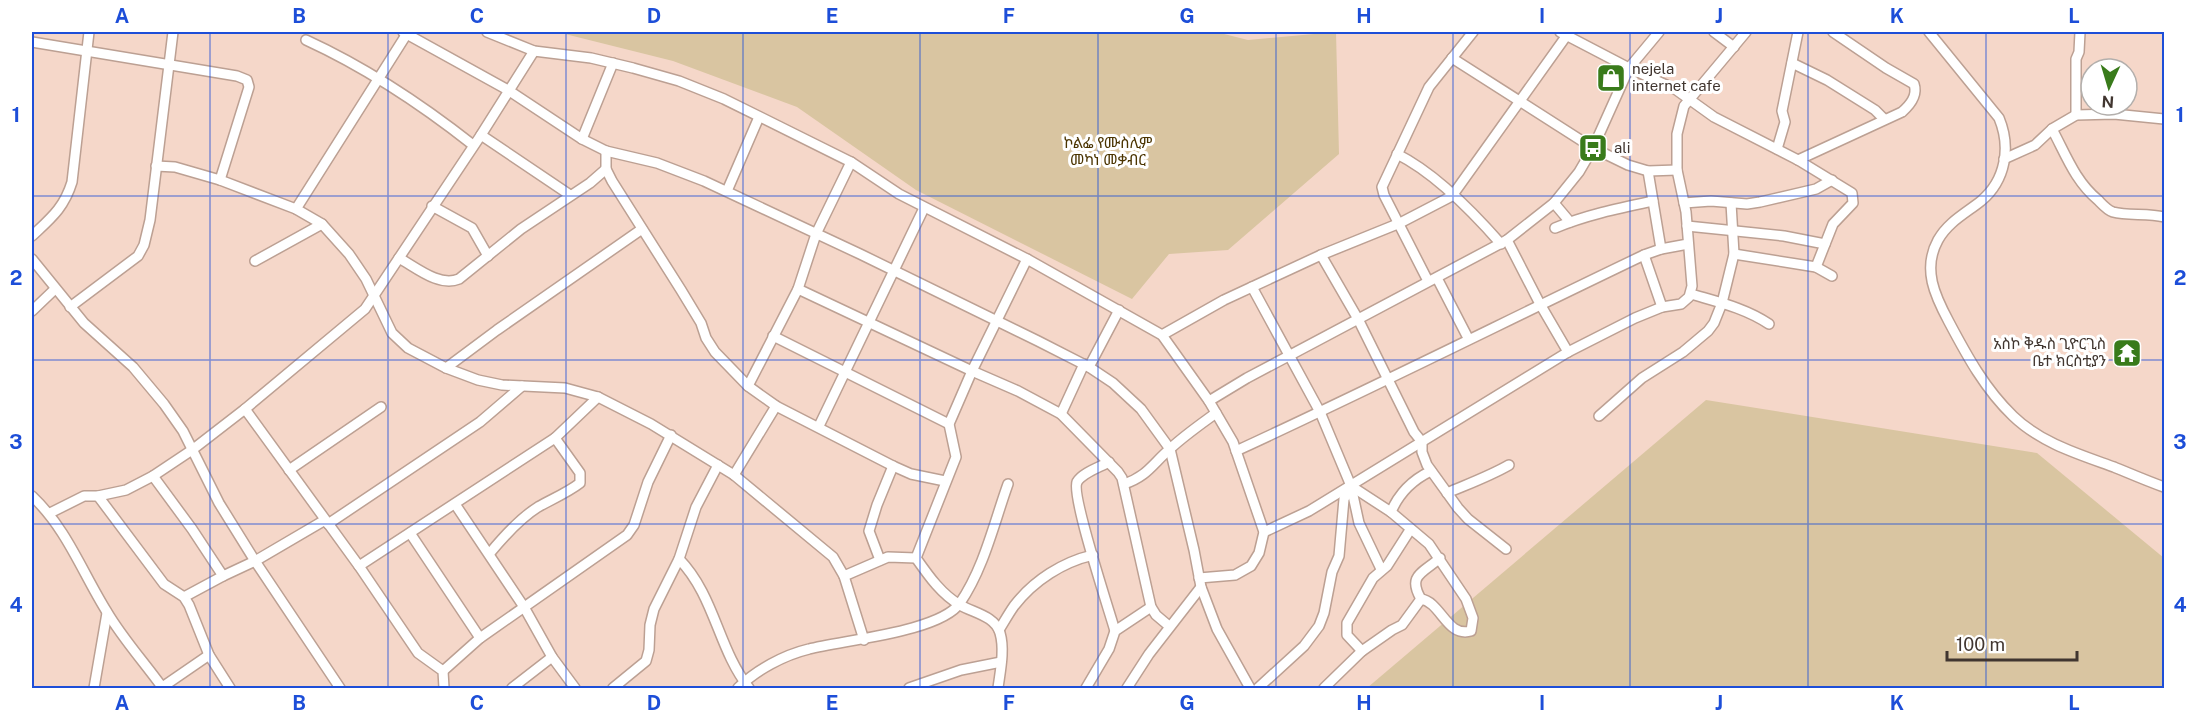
<svg xmlns="http://www.w3.org/2000/svg" width="2196" height="720" font-family="'Public Sans','Noto Sans Ethiopic',sans-serif">
<style>
.green{fill:#d9c5a1}
.lines{fill:none;stroke-linecap:round;stroke-linejoin:round}
.minor-casing{stroke:#bca093;stroke-width:12}
.minor{stroke:#fff;stroke-width:9}
.grid{fill:none;stroke:#1d4ed8;stroke-width:1.5;stroke-opacity:0.55}
.labels{text-anchor:middle;stroke-width:6;stroke-linejoin:round;paint-order:stroke}
.poi-label{font-size:15px;fill:#413630;stroke:#fff;text-anchor:start}
.park-label{font-size:15px;fill:#4b3400;stroke:#fff}
.neatline{fill:none;stroke:#1d4ed8;stroke-width:2}
.grid-label{font-size:20px;text-anchor:middle;font-weight:bold;fill:#1d4ed8}
</style>
<rect width="100%" height="100%" fill="#f5d7c9"/>
<!-- green -->
<g class="green">
<path d="M557,32H1216L1248,40L1336,32L1339,154L1228,250L1169,254L1132,299L916,190L797,107L673,61Z"/>
<path d="M1706,400L2037,453L2164,558V688H1367Z"/>
</g>
<g class="lines">
<!-- minor casing -->
<g class="minor-casing">
<g id="minor">
<path d="M403,32L508,90L582,139L606,151L657,163L704,181L860,254L1038,341L1089,367L1113,383L1141,409L1170,449L1194,550L1201,587L1217,629L1250,688"/>
<path d="M487,32L534,51L591,58L633,68L679,81L724,99L851,162L899,194L1027,259L1162,335L1209,401L1233,442L1264,532L1259,553L1251,566L1235,575L1199,578"/>
<path d="M1560,32L1629,68L1675,89L1714,117L1798,160L1852,193L1853,203L1833,224L1816,267"/>
<path d="M1714,32L1734,47"/>
<path d="M1929,32L1999,118C2011,147 2006,180 1981,201C1966,213 1948,222 1938,240C1922,269 1935,296 1949,322C1967,356 1985,389 2013,416C2041,443 2078,454 2114,467C2131,474 2147,481 2164,487"/>
<path d="M306,40C367,68 421,104 473,145"/>
<path d="M32,42L237,76L247,80L249,87L220,180"/>
<path d="M1452,58L1593,148L1628,165L1648,171L1677,170"/>
<path d="M1792,63L1827,80L1875,110L1884,119"/>
<path d="M2076,115V59L2079,52L2080,32"/>
<path d="M2052,129C2066,155 2075,181 2098,200C2102,204 2107,210 2113,212C2127,216 2148,213 2164,217"/>
<path d="M481,135L570,195"/>
<path d="M582,139L613,63"/>
<path d="M1777,149L1785,122L1782,111L1798,32"/>
<path d="M606,151V169L612,181L681,290L701,323L706,338L715,352L748,386L776,406L893,466L911,474L945,481"/>
<path d="M1397,154C1435,173 1473,212 1501,244"/>
<path d="M2004,159L2035,145L2052,129L2076,115L2114,114L2164,119"/>
<path d="M1798,160L1902,112C1910,105 1918,96 1914,84L1886,68L1833,32"/>
<path d="M156,166L175,167L220,180L296,209L322,224L349,254L366,279L392,333L408,348L446,368L478,380L502,385L565,388L598,397L651,424L734,475L833,557L844,576L864,640"/>
<path d="M1648,171L1661,249"/>
<path d="M727,191L759,117"/>
<path d="M1554,203L1570,222"/>
<path d="M1684,203L1711,201L1747,204L1760,202L1816,189L1832,180"/>
<path d="M432,206L472,228L488,256"/>
<path d="M296,209L408,32"/>
<path d="M1687,226L1784,236L1825,244"/>
<path d="M1555,228C1586,215 1620,208 1653,201"/>
<path d="M32,236C51,218 64,208 72,182L89,32"/>
<path d="M1507,240L1540,304L1568,352"/>
<path d="M1734,254L1816,267L1832,276"/>
<path d="M1321,255L1358,319L1414,432L1422,442V452L1427,465L1458,508L1468,519L1506,549"/>
<path d="M1644,255L1661,249L1688,244"/>
<path d="M399,258C417,268 439,287 459,279L521,229L590,183L606,169"/>
<path d="M32,259L84,323L133,367L164,404L183,431L219,503L255,561L340,688"/>
<path d="M255,261L322,224"/>
<path d="M1437,278L1468,338"/>
<path d="M1428,281L1384,195L1382,187L1429,87L1473,32"/>
<path d="M1252,287L1320,412L1351,486L1359,523L1381,569"/>
<path d="M798,289L972,371L1018,391L1061,414L1118,472L1122,478L1151,607L1156,615L1169,626"/>
<path d="M1691,294C1718,302 1745,308 1769,324"/>
<path d="M70,307L138,256L144,245L150,220L173,32"/>
<path d="M32,311L55,289"/>
<path d="M1162,335L1224,300L1321,255L1400,223L1452,196L1567,35"/>
<path d="M773,336L949,424"/>
<path d="M1089,367L1119,310"/>
<path d="M446,368L497,330L642,229"/>
<path d="M748,386L798,289L816,234L851,162"/>
<path d="M1209,401L1247,378L1507,240L1554,203L1579,172L1593,148L1629,68L1659,32"/>
<path d="M245,409L359,566L418,653L443,671L444,688"/>
<path d="M1061,414L1084,364"/>
<path d="M1599,416L1642,378L1683,352L1708,331L1714,323L1722,303L1734,254L1731,203"/>
<path d="M819,426L924,208"/>
<path d="M1236,451C1373,388 1508,320 1644,255L1662,307"/>
<path d="M1109,462C1100,467 1082,473 1077,482C1071,495 1109,610 1115,631"/>
<path d="M289,470L381,407"/>
<path d="M734,475L776,406"/>
<path d="M153,476L192,529L223,576"/>
<path d="M1124,484C1148,476 1153,463 1171,448C1185,435 1201,424 1216,413"/>
<path d="M1351,486L1391,512L1429,544L1466,599L1473,618L1471,631C1447,638 1441,602 1421,599C1407,575 1423,573 1440,558"/>
<path d="M1447,493C1468,484 1490,476 1509,465"/>
<path d="M32,496C67,529 82,572 107,612C123,639 144,662 162,687"/>
<path d="M98,496L164,584L184,597L189,605L209,655L230,688"/>
<path d="M455,504L524,607L552,657L575,688"/>
<path d="M1391,512C1399,493 1412,480 1431,471"/>
<path d="M50,513L84,496H98L126,490L153,476L192,450L245,409L365,309L481,135L534,51"/>
<path d="M328,524L480,422L522,386"/>
<path d="M1264,532L1309,511L1568,352L1635,318L1662,307L1681,304L1689,297L1692,286L1686,212L1677,170V134L1684,106L1746,32"/>
<path d="M410,533L480,638"/>
<path d="M490,553C504,536 519,519 538,507C552,499 567,493 580,483V473L555,438"/>
<path d="M916,558L956,457L949,424L972,371L1027,259"/>
<path d="M916,558C928,575 941,594 960,605C974,613 995,616 1000,633C1005,650 1000,672 998,688"/>
<path d="M679,559C715,596 718,649 749,688"/>
<path d="M880,560L869,531L877,505L893,466"/>
<path d="M359,566L555,438L598,397"/>
<path d="M844,576L888,557L916,558"/>
<path d="M184,597L223,576L255,561L325,520"/>
<path d="M999,630C1004,622 1009,613 1014,606C1034,580 1063,562 1093,555"/>
<path d="M1362,651L1347,635V623L1373,578L1387,566L1410,530"/>
<path d="M443,671L480,638L627,535L634,525L648,482L671,435"/>
<path d="M94,688L107,613"/>
<path d="M161,688L209,655"/>
<path d="M512,688L552,657"/>
<path d="M613,688L646,661L649,650L650,625L654,609L679,559L696,507L718,465"/>
<path d="M738,688C756,670 784,655 809,649C843,640 940,632 960,603C984,568 994,523 1008,484"/>
<path d="M909,688L961,670L1001,662"/>
<path d="M1086,688L1109,649L1115,631L1151,607"/>
<path d="M1127,688L1149,654L1201,587"/>
<path d="M1258,688L1304,646L1319,626L1324,613L1332,572L1339,556L1344,499L1351,486"/>
<path d="M1324,688L1362,651L1392,630L1402,625L1421,599"/>
</g>
</g>
<!-- minor -->
<use href="#minor" class="minor"/>
</g>
<!-- grid -->
<path class="grid" d="M210,32V688M388,32V688M566,32V688M743,32V688M920,32V688M1098,32V688M1276,32V688M1453,32V688M1630,32V688M1808,32V688M1986,32V688M32,196H2164M32,360H2164M32,524H2164"/>
<!-- icons -->
<defs>
<g id="shop-square" transform="scale(1.5)"><rect x="-9" y="-9" width="18" height="18" rx="4" fill="#397b1b" stroke="#fff"/><path d="M-5-2.5h2.3a2.7 3.5 0 0 1 5.4 0H5L5.5 6h-11ZM-1.5-2.5h3a1.5 2.3 0 0 0-3 0Z" fill="#fff"/></g>
<g id="bus-square" transform="scale(1.5)"><rect x="-9" y="-9" width="18" height="18" rx="4" fill="#397b1b" stroke="#fff"/><path d="M-5-6H5V4H4V6H2V4H-2V6H-4V4H-5ZM-3.5-4V0h7V-4ZM-3.5 1.2v1.5H-2V1.2ZM2 1.2v1.5H3.5V1.2Z" fill="#fff"/></g>
<g id="temple-square" transform="scale(1.5)"><rect x="-9" y="-9" width="18" height="18" rx="4" fill="#397b1b" stroke="#fff"/><path d="M0-6L5-2H3V0L6.5 2.5H4V6H1.5V3h-3V6H-4V2.5H-6.5L-3 0V-2H-5Z" fill="#fff"/></g>
</defs>
<g fill-rule="evenodd">
<use href="#shop-square" x="1611" y="78"/>
<use href="#bus-square" x="1593" y="148"/>
<use href="#temple-square" x="2127" y="353"/>
</g>
<g class="labels">
<!-- poi labels -->
<g class="poi-label">
<text x="1632" y="74">nejela<tspan x="1632" dy="17">internet cafe</tspan></text>
<text x="1614" y="153">ali</text>
<text x="2106" y="349" text-anchor="end">አስኮ ቅዱስ ጊዮርጊስ<tspan x="2106" dy="17">ቤተ ክርስቲያን</tspan></text>
</g>
<!-- park labels -->
<g class="park-label">
<text x="1108" y="148">ኮልፌ የሙስሊም<tspan x="1108" dy="17">መካነ መቃብር</tspan></text>
</g>
</g>
<!-- border -->
<rect width="2196" height="720" fill="none" stroke="#ffffff" stroke-width="66"/>
<!-- north arrow -->
<g transform="translate(2109 87) rotate(184)"><circle r="28" fill="#ffffff" stroke="#b3afac" stroke-width="1.5"/>
<path d="M0-4.5L10 22L0 15L-10 22Z" fill="#397b1b"/>
<text y="-9" font-size="16" font-weight="bold" text-anchor="middle" fill="#413630">N</text>
</g>
<!-- scale -->
<path d="M1947 651v9h130v-9" fill="none" stroke="#413630" stroke-width="3"/>
<text x="1956" y="651" font-size="18" fill="#413630" stroke="#ffffff" stroke-width="4.5" paint-order="stroke">100 m</text>
<rect x="33" y="33" width="2130" height="654" class="neatline"/>
<g class="grid-label">
<text x="122" y="23">A</text>
<text x="299" y="23">B</text>
<text x="477" y="23">C</text>
<text x="654" y="23">D</text>
<text x="832" y="23">E</text>
<text x="1009" y="23">F</text>
<text x="1187" y="23">G</text>
<text x="1364" y="23">H</text>
<text x="1542" y="23">I</text>
<text x="1719" y="23">J</text>
<text x="1897" y="23">K</text>
<text x="2074" y="23">L</text>
<text x="16" y="122">1</text>
<text x="2180" y="122">1</text>
<text x="16" y="285">2</text>
<text x="2180" y="285">2</text>
<text x="16" y="449">3</text>
<text x="2180" y="449">3</text>
<text x="16" y="612">4</text>
<text x="2180" y="612">4</text>
<text x="122" y="710">A</text>
<text x="299" y="710">B</text>
<text x="477" y="710">C</text>
<text x="654" y="710">D</text>
<text x="832" y="710">E</text>
<text x="1009" y="710">F</text>
<text x="1187" y="710">G</text>
<text x="1364" y="710">H</text>
<text x="1542" y="710">I</text>
<text x="1719" y="710">J</text>
<text x="1897" y="710">K</text>
<text x="2074" y="710">L</text>
</g>
</svg>
